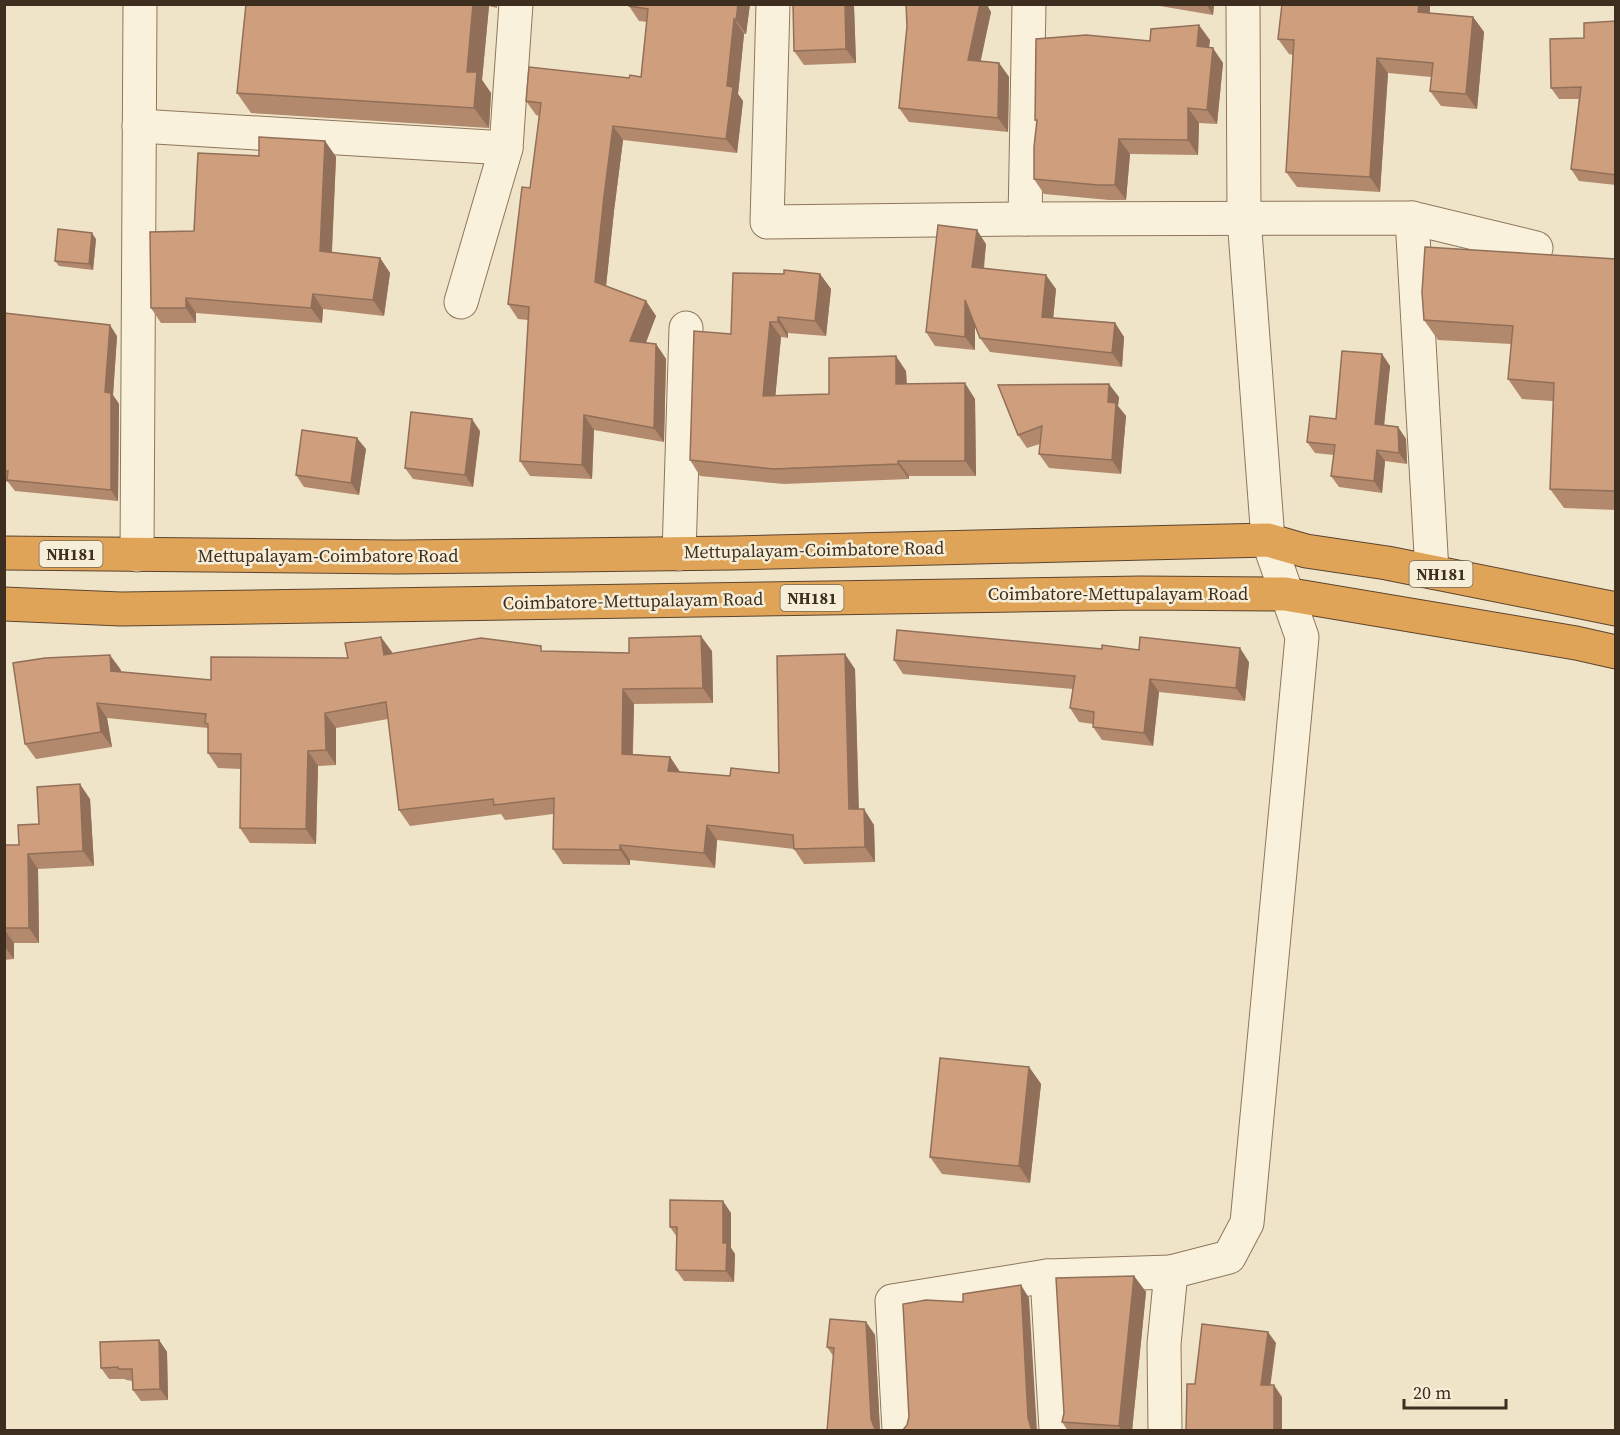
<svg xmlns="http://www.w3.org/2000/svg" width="1620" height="1435" font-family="'Source Serif 4',serif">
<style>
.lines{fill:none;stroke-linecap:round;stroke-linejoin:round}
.minor-casing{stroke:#8d765c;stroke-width:35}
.highway-casing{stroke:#5b4430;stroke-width:35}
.minor{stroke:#faf1dc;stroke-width:33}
.highway{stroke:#e0a458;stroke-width:33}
.wall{fill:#b2896c}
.shaded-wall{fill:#916f58}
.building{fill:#cf9f7d;stroke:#916f58;stroke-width:1.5}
.labels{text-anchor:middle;stroke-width:5;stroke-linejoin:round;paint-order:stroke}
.shield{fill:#f7eed8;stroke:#756857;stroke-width:1.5}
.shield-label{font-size:16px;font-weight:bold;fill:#3d2e20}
.street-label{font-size:18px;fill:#3d2e20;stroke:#f7eed8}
</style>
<rect width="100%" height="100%" fill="#f0e4c8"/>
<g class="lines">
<!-- minor casing -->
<g class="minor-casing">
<g id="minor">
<path d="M773,4L767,222L1025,219L1412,218L1432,572"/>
<path d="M139,126L506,148"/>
<path d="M1412,218L1536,248"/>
<path d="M1025,219L1029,4"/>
<path d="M461,302L506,148L516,4"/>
<path d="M679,554L686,328"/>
<path d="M137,555L140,4"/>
<path d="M1047,1276L1056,1430"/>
<path d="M899,1430L892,1301L1047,1276L1171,1272"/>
<path d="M1165,1430L1164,1344L1171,1272L1229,1257L1247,1223L1302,637L1268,540L1244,218L1243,4"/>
</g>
</g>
<!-- highway casing -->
<g class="highway-casing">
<g id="highway">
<path d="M4,553L398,557L733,553L1268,540L1306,551L1387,563L1616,609"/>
<path d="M4,604L121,609L1141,593L1285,594L1576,643L1616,652"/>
</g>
</g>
<!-- minor -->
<use href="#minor" class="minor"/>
<!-- highway -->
<use href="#highway" class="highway"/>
</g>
<!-- wall -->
<g class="wall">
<path d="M246,4H497V8L489,6L482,80L491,93L489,128L251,113L237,93Z"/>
<path d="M750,4L746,34H744L738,94L743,101L737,153L623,140L614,211L606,286L646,301L656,316L645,343L656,344L666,359L664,442L594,430L592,479L530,476L520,461L528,320L518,319L508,304L530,188L539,116L536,115L526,101L629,78L641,77L647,22L639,21L629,6Z"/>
<path d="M793,4H870L854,6L856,63L804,65L794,51Z"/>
<path d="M906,4H989L988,7L991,12L980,61L999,63L1009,77L1008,132L909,122L899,108L907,26Z"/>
<path d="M1148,4H1214L1213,15Z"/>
<path d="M1282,4H1430V13L1473,17L1484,32L1477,109L1441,106L1430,91L1431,77L1388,73L1380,192L1297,187L1286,172L1293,55L1289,54L1278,39Z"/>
<path d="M1616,21V185L1579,181L1571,169L1579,99H1559L1551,88L1584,38Z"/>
<path d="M1210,40L1209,47L1223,63L1217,124L1199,123L1198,155L1130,154L1126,200H1109L1044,194L1034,179L1037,123L1035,120L1150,41Z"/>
<path d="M325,141L336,157L332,253L380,258L390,273L384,316L323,309L322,323L196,313V323H161L151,308L194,231L259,156Z"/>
<path d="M96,239L93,270L59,266L55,261Z"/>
<path d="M986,244L984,269L1056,289L1053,318L1115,323L1124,337L1122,367L990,352L980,338L975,325V350L935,346L926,332Z"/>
<path d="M1616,259V510L1564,508L1550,489L1553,401L1522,399L1508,379L1511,344L1438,340L1424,320Z"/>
<path d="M784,274H820L831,289L826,336L788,333V338L781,337L775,396L829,394L906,371L907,384L975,399L976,476H909V479L784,484L700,476L690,460L731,334Z"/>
<path d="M4,313L117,336L113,395L119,404L118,501L15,491L8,482L4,481Z"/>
<path d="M1382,354L1390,366L1384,425L1398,427L1406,439L1407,464L1385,461L1382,493L1339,487L1331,476L1334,455L1315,453L1307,442L1336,419Z"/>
<path d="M1119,397L1118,406L1126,416L1121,474L1049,468L1039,454L1040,444L1027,448L1018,435Z"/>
<path d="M480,431L473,487L413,479L405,468Z"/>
<path d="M366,449L359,495L304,487L296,475Z"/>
<path d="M1102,649L1249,662L1245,701L1159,692L1153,746L1102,740L1093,727V724L1079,722L1070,708L1073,689L903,674L894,660Z"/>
<path d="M545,651L629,653L712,651L713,703L634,704L633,754L670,757L680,772L730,776L779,773L855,669L859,809L874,825L875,862L804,864L794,849L717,840L715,868L630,860V865L563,864L553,849V814L505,820L501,814L410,826L399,810L388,719L336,728V765L318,766L316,844L250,843L240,828L241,769L218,768L208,753V728L107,718L112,747L36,759L25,744L121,670V672L211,680L392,652V654Z"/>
<path d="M90,799L94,866L38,869L39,943H14V959L4,960V845H19L39,824Z"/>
<path d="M1029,1067L1041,1084L1030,1183L942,1174L930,1157Z"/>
<path d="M731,1213V1248L735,1254L734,1282L684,1281L676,1270L677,1237L670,1227Z"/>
<path d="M1134,1276L1146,1292L1132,1431H1068L1062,1422L1064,1413Z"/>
<path d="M866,1322L875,1335L880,1431H827L834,1357L827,1347Z"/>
<path d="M159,1340L167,1352L168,1400L141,1401L133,1390V1381L126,1380L125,1379H109L101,1368Z"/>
</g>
<!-- shaded-wall -->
<g class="shaded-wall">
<path d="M473,4H488L489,6L482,80L491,93L489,128L474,108L467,72Z"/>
<path d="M738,4H750L746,34L736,20Z"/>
<path d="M845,4H853L854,6L856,63L846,49Z"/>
<path d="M980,4H989L988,7L991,12L978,74L968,60Z"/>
<path d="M1206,4H1214L1213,15Z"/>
<path d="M1419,4H1430L1429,27L1418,12Z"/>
<path d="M1473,17L1484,32L1477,109L1466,94Z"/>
<path d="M734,19L744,34L738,94L743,101L737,153L726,139L727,86Z"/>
<path d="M1199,25L1210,40L1207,61L1197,46Z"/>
<path d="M1213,48L1223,63L1217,124L1207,110Z"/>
<path d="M1377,58L1388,73L1380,192L1370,177Z"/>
<path d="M999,63L1009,77L1008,132L998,118Z"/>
<path d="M1188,108L1199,123L1198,155L1188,140Z"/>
<path d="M613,126L623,140L614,211L605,296L595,282L604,196Z"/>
<path d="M1119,139L1130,154L1126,200L1115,185Z"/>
<path d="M325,141L336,157L331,267L320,251Z"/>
<path d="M977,230L986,244L982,281L972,267Z"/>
<path d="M92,233L96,239L93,270L89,264Z"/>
<path d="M380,258L390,273L384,316L373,300Z"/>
<path d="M820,274L831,289L826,336L815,321Z"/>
<path d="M1046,275L1056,289L1052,331L1042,317Z"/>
<path d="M313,294L323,309L322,323L311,308Z"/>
<path d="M186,298L196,313V323L186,308Z"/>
<path d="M965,300L975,313V350L965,337Z"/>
<path d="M646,301L656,316L641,356L630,341Z"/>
<path d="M778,317L788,333V338L778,322Z"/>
<path d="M770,322L781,337L774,411L763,396Z"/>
<path d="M1115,323L1124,337L1122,367L1112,353Z"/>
<path d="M110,325L117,336L113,395L119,404L118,501L111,490L105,392Z"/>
<path d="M656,344L666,359L664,442L654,428Z"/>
<path d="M1382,354L1390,366L1383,436L1375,424Z"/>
<path d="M896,356L906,371L907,399L896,384Z"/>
<path d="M965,383L975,399L976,476L965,461Z"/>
<path d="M1109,384L1119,397L1118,406L1126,416L1121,474L1112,460L1108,402Z"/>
<path d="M584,415L594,430L592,479L582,465Z"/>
<path d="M472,419L480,431L473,487L465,475Z"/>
<path d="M1398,427L1406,439L1407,464L1399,453Z"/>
<path d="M357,438L366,449L359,495L351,483Z"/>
<path d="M1377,450L1385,461L1382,493L1374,481Z"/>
<path d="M898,461L909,476V479L898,464Z"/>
<path d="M701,636L712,651L713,703L703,688Z"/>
<path d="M381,637L392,652L395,670L384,655Z"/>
<path d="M1240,648L1249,662L1245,701L1236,688Z"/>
<path d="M845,654L855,669L859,824L849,809Z"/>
<path d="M110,655L121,670V686L111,671Z"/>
<path d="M1150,679L1159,692L1153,746L1144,733Z"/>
<path d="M623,689L634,704L632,769L622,754Z"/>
<path d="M97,703L107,718L112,747L101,732Z"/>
<path d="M325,713L336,728V765L326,750Z"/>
<path d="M308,751L318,766L316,844L306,829Z"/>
<path d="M670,757L680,772L668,771Z"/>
<path d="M80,784L90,799L94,866L83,851Z"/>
<path d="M864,809L874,825L875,862L865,847Z"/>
<path d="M707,825L717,840L715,868L704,853Z"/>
<path d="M620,845L630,860V865L620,850Z"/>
<path d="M28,854L38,869L39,943L29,928Z"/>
<path d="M4,929L14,943V959L4,946Z"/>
<path d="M1029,1067L1041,1084L1030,1183L1019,1166Z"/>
<path d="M723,1201L731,1213V1248L735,1254L734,1282L726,1271L723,1243Z"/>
<path d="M1134,1276L1146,1292L1132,1431H1122L1119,1426Z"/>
<path d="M1021,1285L1029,1298L1037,1431H1032L1028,1418Z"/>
<path d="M866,1322L875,1335L880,1431H877L874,1427L871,1419Z"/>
<path d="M1268,1332L1276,1343L1269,1396L1261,1385Z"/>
<path d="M159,1340L167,1352L168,1400L160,1389Z"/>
<path d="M1274,1385L1282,1397V1431H1274Z"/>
</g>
<!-- building -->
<g class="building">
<path d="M246,4H473L467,72H477L474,108L237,93Z"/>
<path d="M629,4H738L736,20L734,19L727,86L733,87L726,139L613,126L604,196L595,282L646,301L630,341L656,344L654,428L584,415L582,465L520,461L529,307L508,304L522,187L530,188L541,103L526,101L529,67L629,78L630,75L641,77L648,9L629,6Z"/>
<path d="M793,4H845L846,49L794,51Z"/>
<path d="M906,4H980L968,60L999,63L998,118L899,108L907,26Z"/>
<path d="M1282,4H1419L1418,12L1473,17L1466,94L1430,91L1433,63L1377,58L1370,177L1286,172L1294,40L1278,39Z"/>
<path d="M1616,21V175L1571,169L1581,87L1551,88L1550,39L1584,38V23Z"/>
<path d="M1199,25L1197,46L1213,48L1207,110L1188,108V140L1119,139L1115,185H1098L1034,179V147L1037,120H1035L1036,39L1086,35L1150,41L1151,29Z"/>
<path d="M259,137L325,141L320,251L380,258L373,300L313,294L311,308L186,298V308H151L150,232L194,231L198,153L259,156Z"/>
<path d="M938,225L977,230L972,267L1046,275L1042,317L1115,323L1112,353L980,338L965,300V337L926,332Z"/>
<path d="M58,229L92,233L89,264L55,261Z"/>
<path d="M1425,247L1616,259V491L1550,489L1554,383L1508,379L1513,326L1424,320L1422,292Z"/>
<path d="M784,270L820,274L815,321L778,317V322H770L763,396L829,394V358L896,356V384L965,383V461H898V464L773,469L690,460L694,331L731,334L733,273L784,274Z"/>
<path d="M4,313L110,325L105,392L111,393V490L7,480L8,471H4Z"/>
<path d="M1342,351L1382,354L1375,424L1398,427L1399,453L1377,450L1374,481L1331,476L1335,445L1307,442L1310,416L1336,419Z"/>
<path d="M1109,384L1108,402L1116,403L1112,460L1039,454L1042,426L1018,435L998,385Z"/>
<path d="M411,412L472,419L465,475L405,468Z"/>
<path d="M302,430L357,438L351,483L296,475Z"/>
<path d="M897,630L1102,649V645L1139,650L1140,637L1240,648L1236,688L1150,679L1144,733L1093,727L1094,712L1070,708L1075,676L894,660Z"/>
<path d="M701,636L703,688L623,689L622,754L670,757L668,771L730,776L731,768L779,773L777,656L845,654L849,809H864L865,847L794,849L793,835L707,825L704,853L620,845V850L553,849L554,798L494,805L493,799L399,810L386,702L325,713L326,750L308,751L306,829L240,828L241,754L208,753V724L205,723L206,714L97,703L101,732L25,744L13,663L45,658L110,655L111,671L211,680V657L348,658L345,643L381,637L384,655L481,638L541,646V651L629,653V638Z"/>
<path d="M80,784L83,851L28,854L29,928H4V845H19L18,825L39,824L37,787Z"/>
<path d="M940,1058L1029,1067L1019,1166L930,1157Z"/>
<path d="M670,1200L723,1201V1243H727L726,1271L676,1270L677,1227H670Z"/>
<path d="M1134,1276L1119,1426L1062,1422L1064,1413L1056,1278Z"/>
<path d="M1021,1285L1028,1418L1032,1431H902L907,1425L909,1417L903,1304L926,1300L963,1302V1294Z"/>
<path d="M830,1319L866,1322L871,1419L874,1427L878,1431H827L834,1348L827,1347Z"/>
<path d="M1202,1324L1268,1332L1261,1385H1274V1431H1186L1187,1384H1195Z"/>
<path d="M159,1340L160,1389L133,1390L132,1369H118V1367L101,1368L100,1342Z"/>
</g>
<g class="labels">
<!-- shield labels -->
<g class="shield">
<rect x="39.5" y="541" width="63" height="26" rx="4.5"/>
<rect x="1409.5" y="561" width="63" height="26" rx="4.5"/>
<rect x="780.5" y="585" width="63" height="26" rx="4.5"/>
</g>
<g class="shield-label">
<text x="71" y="560">NH181</text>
<text x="1441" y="580">NH181</text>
<text x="812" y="604">NH181</text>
</g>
<!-- street labels -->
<g class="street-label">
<text transform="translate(814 550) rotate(-1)" y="6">Mettupalayam-Coimbatore Road</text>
<text x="328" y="562">Mettupalayam-Coimbatore Road</text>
<text x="1118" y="600">Coimbatore-Mettupalayam Road</text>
<text transform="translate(633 601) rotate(-1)" y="6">Coimbatore-Mettupalayam Road</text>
</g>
</g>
<!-- border -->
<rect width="1620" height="1435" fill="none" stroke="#3d2e20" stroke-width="12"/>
<!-- scale -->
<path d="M1404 1399v9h102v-9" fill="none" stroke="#3d2e20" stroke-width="3"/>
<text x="1413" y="1399" font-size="18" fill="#3d2e20" stroke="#f7eed8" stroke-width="4.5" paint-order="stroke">20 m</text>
</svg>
